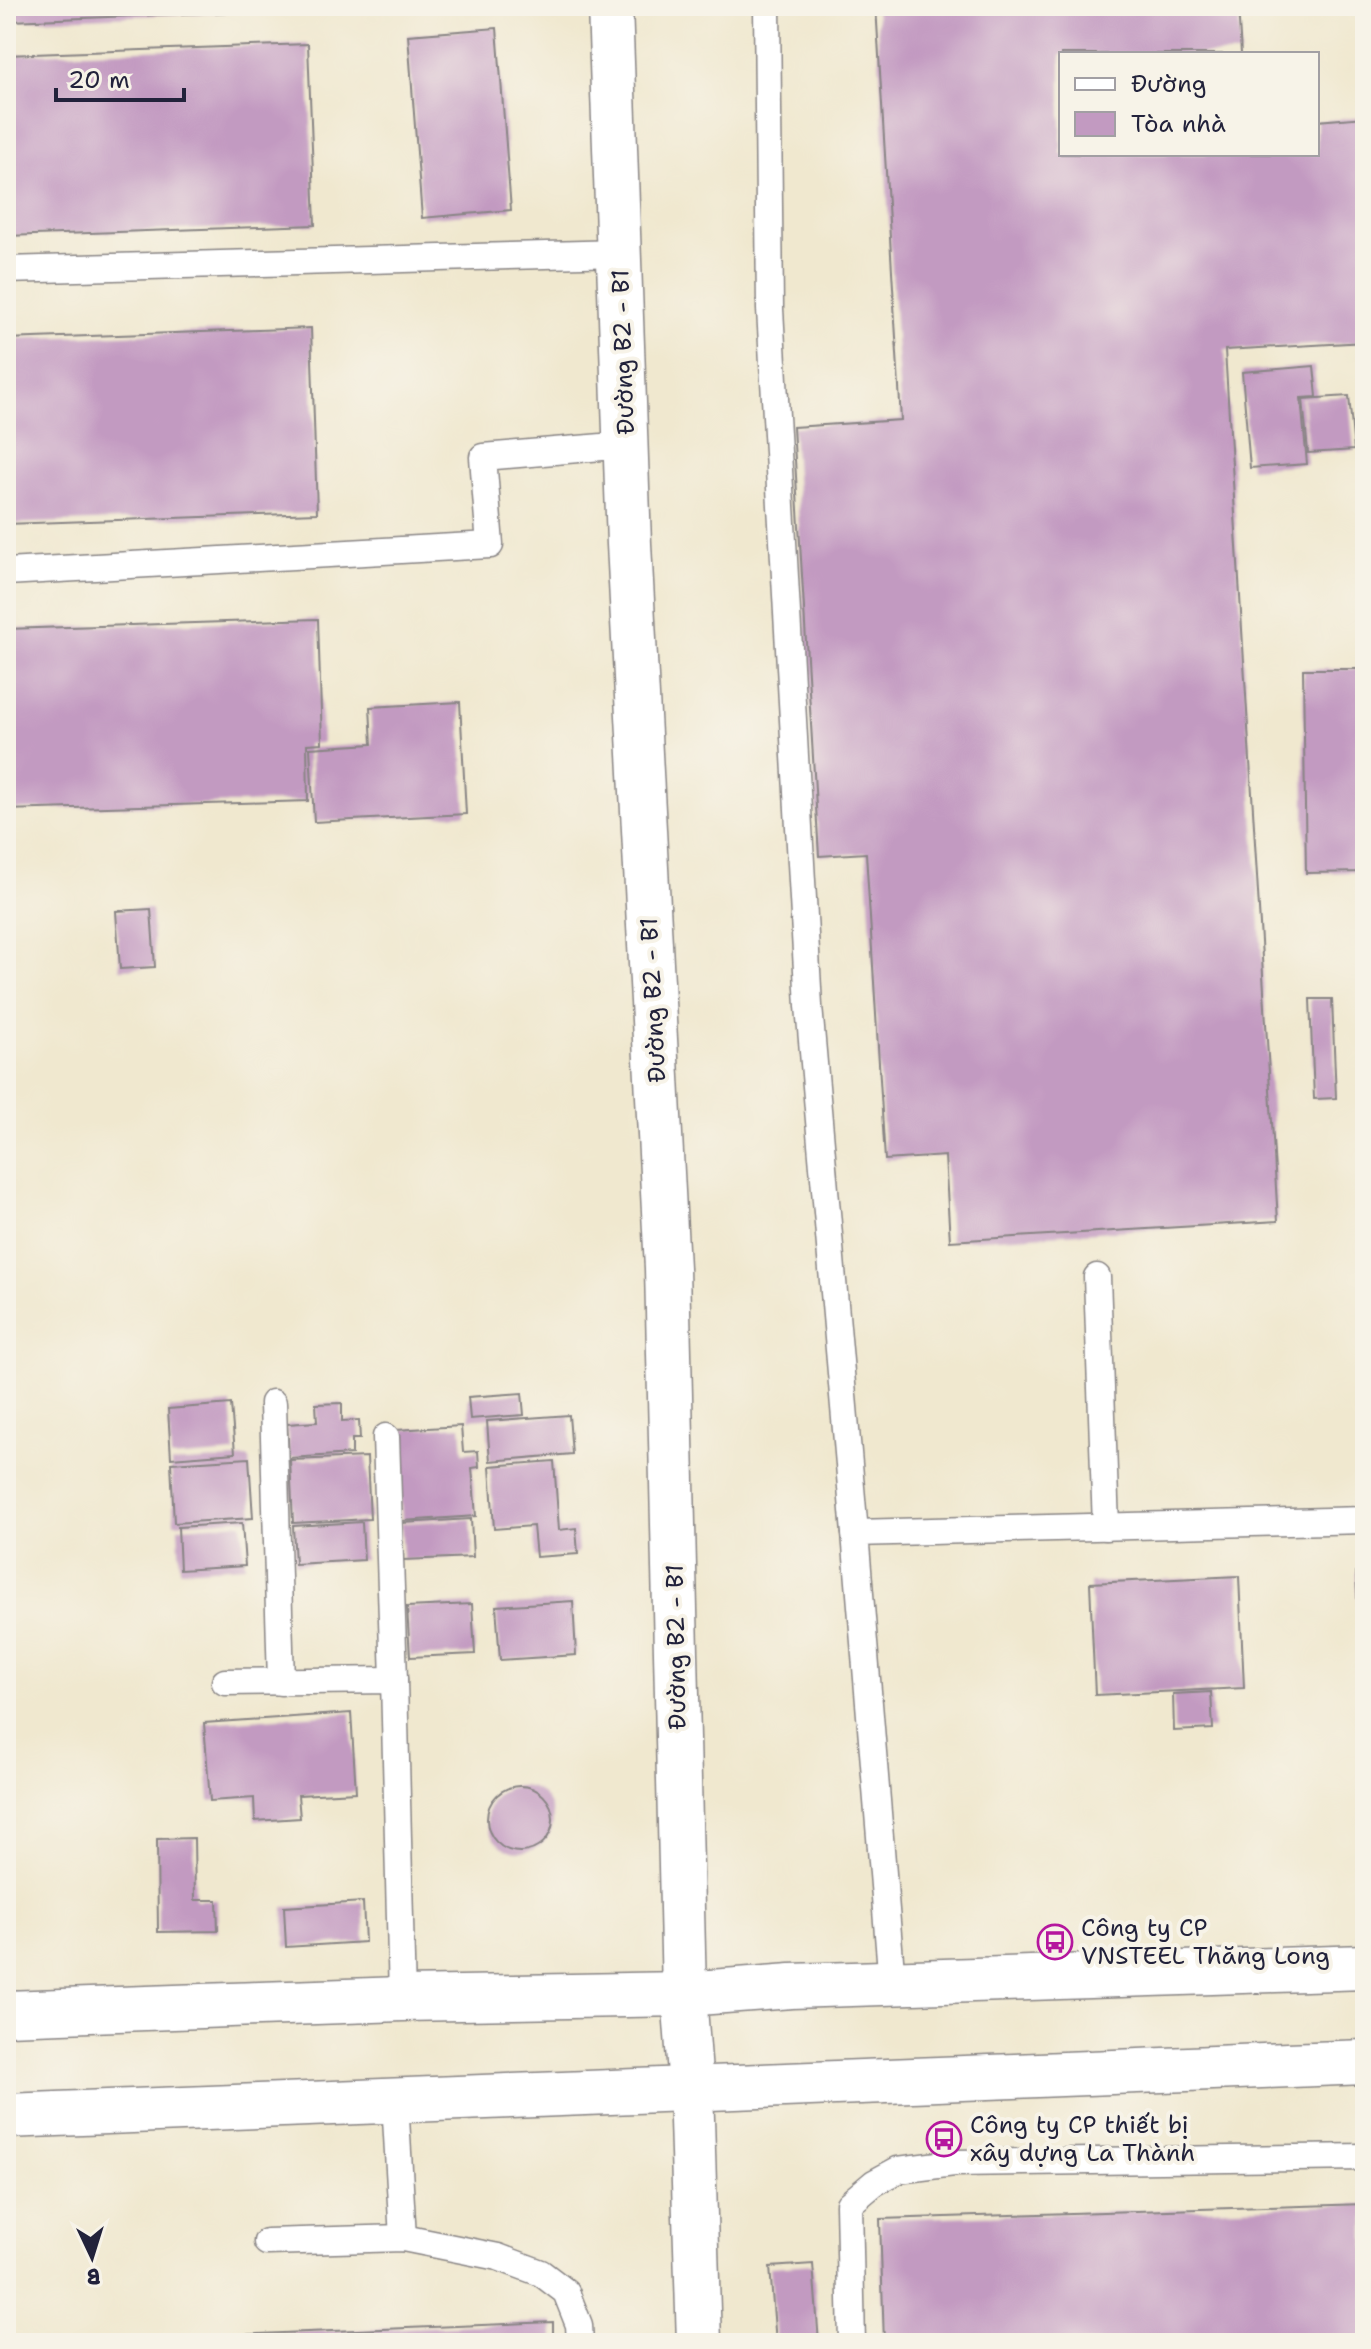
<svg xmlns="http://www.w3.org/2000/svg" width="1371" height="2349" font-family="'Shantell Sans',sans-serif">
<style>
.building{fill:#c29ac1}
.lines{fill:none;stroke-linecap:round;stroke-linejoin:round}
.lane-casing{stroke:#898585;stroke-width:29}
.street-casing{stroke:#898585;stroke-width:47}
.secondary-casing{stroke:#898585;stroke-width:47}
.lane{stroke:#fff;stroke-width:26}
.street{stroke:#fff;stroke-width:44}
.secondary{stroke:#fff;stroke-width:44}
.labels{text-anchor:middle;stroke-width:8;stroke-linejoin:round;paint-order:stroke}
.street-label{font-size:24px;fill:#22223b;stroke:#f7f3e8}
.poi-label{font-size:24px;fill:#22223b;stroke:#f7f3e8;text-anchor:start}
</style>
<rect width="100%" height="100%" fill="#f7f3e8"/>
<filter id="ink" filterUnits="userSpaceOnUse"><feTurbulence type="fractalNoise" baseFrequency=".0125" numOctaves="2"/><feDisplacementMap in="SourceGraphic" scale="16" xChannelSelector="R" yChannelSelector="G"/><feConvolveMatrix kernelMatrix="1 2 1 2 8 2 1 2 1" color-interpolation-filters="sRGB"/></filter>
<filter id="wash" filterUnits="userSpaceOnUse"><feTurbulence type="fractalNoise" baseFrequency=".006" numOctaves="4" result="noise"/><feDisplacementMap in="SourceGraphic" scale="32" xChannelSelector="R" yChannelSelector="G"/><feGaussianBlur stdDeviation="1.8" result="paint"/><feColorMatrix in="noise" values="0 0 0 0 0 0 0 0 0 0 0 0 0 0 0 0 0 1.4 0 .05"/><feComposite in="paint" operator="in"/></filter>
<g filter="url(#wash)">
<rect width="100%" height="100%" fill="#f0e8cf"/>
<g id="blocks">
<!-- building -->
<g class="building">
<path d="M6,6H253V11L11,21L12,29H6Z"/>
<path d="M876,6H1238L1241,54H1061V154H1317V121L1365,117V342L1225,350L1278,1221L950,1241L945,1156L885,1160L866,853L819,856L793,427L901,420Z"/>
<path d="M497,28L511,210L422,218L408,35Z"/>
<path d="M308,44L315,225L6,236V55Z"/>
<path d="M311,328L317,513L6,524V339Z"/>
<path d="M1314,366L1317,397L1301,398L1307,464L1250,468L1242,372Z"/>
<path d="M1349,396L1354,450L1308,453L1303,399Z"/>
<path d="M318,619L322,743L307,744L308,801L6,810V629Z"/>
<path d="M1303,669H1365V872L1306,873Z"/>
<path d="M460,702L466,814L314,822L310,748L372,744L370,707Z"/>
<path d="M151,909L155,967L120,969L116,911Z"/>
<path d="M1310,999H1332L1336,1098L1314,1099Z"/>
<path d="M522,1393L524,1415L470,1419L468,1397Z"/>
<path d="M342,1403V1421L359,1420L360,1439H352V1454L289,1458L287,1424L317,1422L316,1404Z"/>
<path d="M231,1404L235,1453L171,1458L168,1409Z"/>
<path d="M569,1415L572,1454L490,1461L487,1421Z"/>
<path d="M461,1426L463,1452L478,1451L479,1467L472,1468L476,1516L402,1521L396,1430Z"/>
<path d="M367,1457L370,1519L293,1523L290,1460Z"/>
<path d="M249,1458L253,1518L174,1523L171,1463Z"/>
<path d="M554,1461L559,1530L576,1528L578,1554L536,1557L533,1526L494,1529L490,1466Z"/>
<path d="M471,1519L473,1557L403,1560L401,1523Z"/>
<path d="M362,1522L364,1560L295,1564L293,1526Z"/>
<path d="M242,1523L245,1566L180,1570L178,1527Z"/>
<path d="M1365,1571V1679H1361L1356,1572Z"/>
<path d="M1239,1576L1244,1688L1095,1695L1090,1583Z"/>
<path d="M573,1601L576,1655L500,1660L496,1606Z"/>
<path d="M472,1604L475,1654L410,1657L407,1607Z"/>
<path d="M1211,1692L1213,1729L1174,1731L1173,1694Z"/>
<path d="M351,1713L356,1792L298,1795L300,1818L255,1821L254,1798L210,1801L204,1723Z"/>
<circle cx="520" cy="1819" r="33"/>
<path d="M194,1838L195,1900H217L218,1931L158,1932L157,1839Z"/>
<path d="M363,1902L365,1942L286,1947L284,1907Z"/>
<path d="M1365,2204V2343H884L880,2219Z"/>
<path d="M813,2264L819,2343H776L770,2267Z"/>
<path d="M553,2322V2343H112V2340Z"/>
</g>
</g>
</g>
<g filter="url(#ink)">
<use href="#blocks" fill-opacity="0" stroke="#898585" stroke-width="2"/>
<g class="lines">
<!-- lane casing -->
<g class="lane-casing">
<g id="lane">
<path d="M767,6L770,309L809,1006L855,1533"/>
<path d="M6,270L620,253"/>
<path d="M6,572L490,545L483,457L626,445"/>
<path d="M1097,1277L1106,1527"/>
<path d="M273,1403L281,1682"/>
<path d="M386,1437L394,1680"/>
<path d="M225,1682L394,1680L402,1999"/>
<path d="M892,1983L855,1533L1365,1520"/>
<path d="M395,2101L403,2238"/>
<path d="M267,2242L403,2238L498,2257L541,2273L566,2292L579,2325L580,2343"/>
<path d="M852,2343L849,2204L874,2183L898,2170L954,2163L1365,2157"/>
</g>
</g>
<!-- street casing -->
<g class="street-casing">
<path id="street" d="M610,6L629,544L667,1268L684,1994L691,2088L699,2343"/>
</g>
<!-- secondary casing -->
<g class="secondary-casing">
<g id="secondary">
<path d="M6,2013L402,1999L684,1994L791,1986L1365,1967"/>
<path d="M6,2116L1365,2062"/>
</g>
</g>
<!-- lane -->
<use href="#lane" class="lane"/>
<!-- street -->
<use href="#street" class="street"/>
<!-- secondary -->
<use href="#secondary" class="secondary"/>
</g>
</g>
<!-- icons -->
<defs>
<g id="bus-ring" transform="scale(1.8)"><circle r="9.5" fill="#f7f3e8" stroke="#b5179e" stroke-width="1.5"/><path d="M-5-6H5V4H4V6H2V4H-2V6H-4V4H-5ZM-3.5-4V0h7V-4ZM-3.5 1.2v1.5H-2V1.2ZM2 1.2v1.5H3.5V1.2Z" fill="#b5179e"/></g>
</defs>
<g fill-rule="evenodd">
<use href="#bus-ring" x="1055" y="1942"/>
<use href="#bus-ring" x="944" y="2139"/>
</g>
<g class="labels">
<!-- street labels -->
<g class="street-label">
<text transform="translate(623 352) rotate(-92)" y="8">Đường B2 - B1</text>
<text transform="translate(653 1000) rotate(-93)" y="8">Đường B2 - B1</text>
<text transform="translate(676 1647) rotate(-91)" y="8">Đường B2 - B1</text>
</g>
<!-- poi labels -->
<g class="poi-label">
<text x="1081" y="1936">Công ty CP<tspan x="1081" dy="28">VNSTEEL Thăng Long</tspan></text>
<text x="970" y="2133">Công ty CP thiết bị<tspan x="970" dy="28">xây dựng La Thành</tspan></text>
</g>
</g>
<!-- margin -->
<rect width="1371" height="2349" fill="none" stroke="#f7f3e8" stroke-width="32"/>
<!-- legend -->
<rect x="1059" y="52" width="260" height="104" fill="#f7f3e8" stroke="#a29fa3" stroke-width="2"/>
<rect x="1075" y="78" width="40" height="12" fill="#ffffff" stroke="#a29fa3" stroke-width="2"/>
<text x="1131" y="92" font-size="24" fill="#22223b">Đường</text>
<rect x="1075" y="112" width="40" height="24" fill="#c29ac1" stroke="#a29fa3" stroke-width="2"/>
<text x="1131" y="132" font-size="24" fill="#22223b">Tòa nhà</text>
<!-- north arrow -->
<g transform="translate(92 2257) rotate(176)" stroke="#f7f3e8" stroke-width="6" paint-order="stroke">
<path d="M0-6L14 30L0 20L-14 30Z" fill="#22223b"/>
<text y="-12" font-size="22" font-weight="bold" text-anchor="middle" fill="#22223b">B</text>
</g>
<!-- scale -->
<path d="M56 88v12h128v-12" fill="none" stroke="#22223b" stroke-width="4"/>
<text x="68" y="88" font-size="24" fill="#22223b" stroke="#f7f3e8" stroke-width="6" paint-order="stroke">20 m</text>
</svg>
